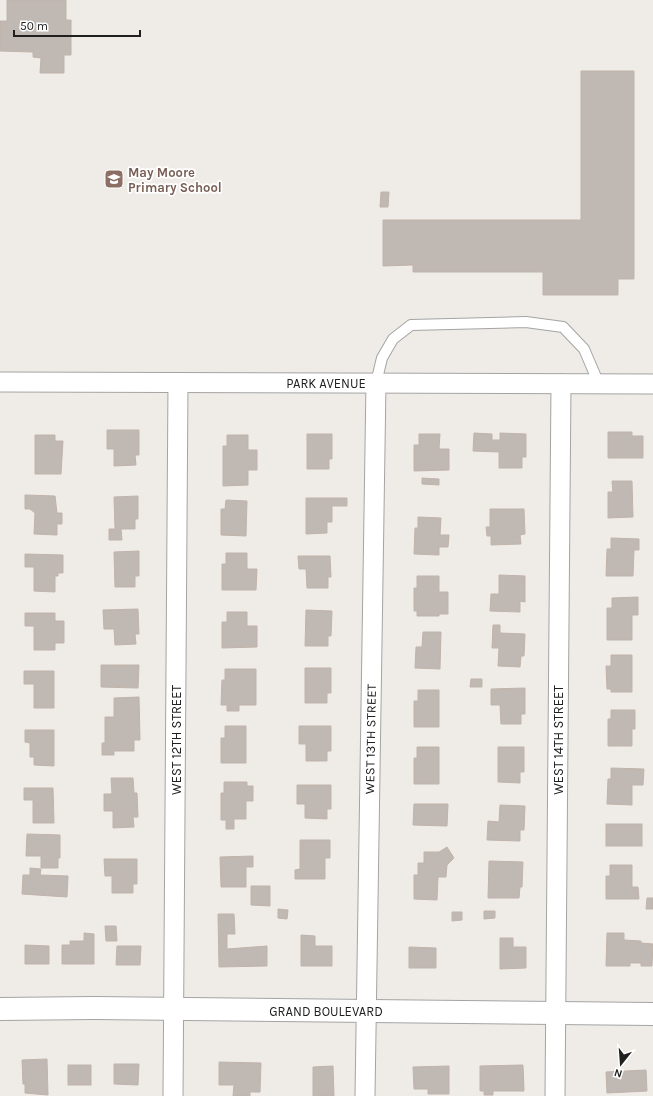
<svg xmlns="http://www.w3.org/2000/svg" width="653" height="1096" font-family="Karla,sans-serif">
<style>
.building{fill:#c0b8b3;stroke:#c0b3aa}
.lines{fill:none;stroke-linecap:round;stroke-linejoin:round}
.service-casing{stroke:#a4a4a4;stroke-width:12}
.minor-casing{stroke:#a4a4a4;stroke-width:21}
.tertiary-casing{stroke:#a4a4a4;stroke-width:24}
.service{stroke:#fff;stroke-width:10}
.minor{stroke:#fff;stroke-width:19}
.tertiary{stroke:#fff;stroke-width:22}
.labels{text-anchor:middle;stroke-width:3.5;stroke-linejoin:round;paint-order:stroke}
.education-label{font-size:13px;font-weight:bold;fill:#785e54;stroke:#fff;text-anchor:start}
.street-label{font-size:13px;fill:#202020;stroke:#fff}
</style>
<rect width="100%" height="100%" fill="#efece7"/>
<!-- building -->
<g class="building">
<path d="M7,0H66V20H71V55H64V73H40L41,58L33,57V52L0,51V21H7Z"/>
<path d="M581,71H634V279H618V295H543V272H413V265L383,266V220H581Z"/>
<path d="M381,192H389L388,207H380Z"/>
<path d="M107,430H139V455H135L136,465L114,466V449H107Z"/>
<path d="M608,432H632V436H643V458H608Z"/>
<path d="M474,433L492,434V440H500V433L526,434V457H522V468H499V452L473,451Z"/>
<path d="M307,434H332V459H329V469H307Z"/>
<path d="M419,434H440L439,449H449V470L414,471V445H419Z"/>
<path d="M35,435H55V441H63L61,474H35Z"/>
<path d="M227,435H248V450H257V470H248V485L223,486V446H227Z"/>
<path d="M422,478L439,479V485L422,484Z"/>
<path d="M612,481H632L633,517L608,518V492H613Z"/>
<path d="M25,495L55,496L57,513H62V524H57V535L34,534L35,513L30,509H25Z"/>
<path d="M138,496V519H135V529H121L122,540H109V529H115L114,497Z"/>
<path d="M306,498H347V506H332V522H327V533L306,534Z"/>
<path d="M226,500L247,501L246,536L221,535V509H225Z"/>
<path d="M490,509H524L525,534L520,535L521,544L491,545V536H487L486,527H490Z"/>
<path d="M418,517L441,518L440,535H449L448,547H439V555L414,554L415,528H418Z"/>
<path d="M611,538L639,539V550H634L633,576H606L607,549H611Z"/>
<path d="M139,551V576H135V587H115L114,552Z"/>
<path d="M226,553H247V569H257L256,590H222V564H226Z"/>
<path d="M25,554L63,555V573H58V576H55V592L34,591V567H25Z"/>
<path d="M298,556H330L331,577H328V588H307L306,569H299Z"/>
<path d="M499,575L525,576V602L520,601V612L490,611L491,594H499Z"/>
<path d="M417,576H439V592H448V614H439V616H417V611H414V588H417Z"/>
<path d="M638,597V615H632V640H607V608H612V598Z"/>
<path d="M138,609L139,634H135L136,644L115,645L114,629H104L103,610Z"/>
<path d="M306,610L332,611L331,636H328V646H305Z"/>
<path d="M227,612H247V626H257V647L222,648V622H227Z"/>
<path d="M25,613H55V621H64V643H55V650H34V626H25Z"/>
<path d="M493,625H500V633L525,634L524,656H521L520,667L498,666L499,648H492Z"/>
<path d="M423,632H441L440,669L415,668L416,647H422Z"/>
<path d="M611,655H632V692H611V689H607L606,666H611Z"/>
<path d="M101,665H139L138,688L101,687Z"/>
<path d="M305,668H331V693H327V703H305Z"/>
<path d="M225,669H256V705H239V711H227V705H221L222,680H225Z"/>
<path d="M24,671H54V708H34V684H24Z"/>
<path d="M471,679H482V687H470Z"/>
<path d="M525,688V714H521V724H501L500,705H491V689Z"/>
<path d="M418,690H439V727H414V701H418Z"/>
<path d="M139,697L140,740H134V751H114V755H102V743H105V717H114V698Z"/>
<path d="M611,710H635V729H632V746H608V719H611Z"/>
<path d="M225,726H246V763H221V738H225Z"/>
<path d="M299,726H331V751H327V761H306V744H299Z"/>
<path d="M25,730H54V766L34,765V757H30V743L25,742Z"/>
<path d="M417,747H439V784H414V758H417Z"/>
<path d="M498,747H524V772H520V783L498,782Z"/>
<path d="M611,768L644,769L643,785H632V805L607,804L608,779H611Z"/>
<path d="M111,778H133L134,793H137L138,817H133L134,827L113,828V811H104V794H112Z"/>
<path d="M224,782H247V786H253V801H246V819H234V829H226V820H221V793H224Z"/>
<path d="M297,785H331V809H327V819L305,818V804H297Z"/>
<path d="M24,788H53L54,823H33V800H24Z"/>
<path d="M414,804H448L447,826L413,825Z"/>
<path d="M500,805L525,806L524,830H520V841L487,840L488,821L499,822Z"/>
<rect x="606" y="824" width="36" height="22"/>
<path d="M27,834L60,835V858H58V868H41V856H26Z"/>
<path d="M300,840H330V858H325V879H295V870L300,869Z"/>
<path d="M447,847L454,858L447,865L446,877H438L437,900L414,899V875H418V863H424V852H439Z"/>
<path d="M253,856V867H246V887H221L220,857Z"/>
<path d="M104,859H137V884H133V893H112V876H105Z"/>
<path d="M489,861L523,862L522,887H520L519,898H488Z"/>
<path d="M610,865H632V887H638L639,899H606V876H610Z"/>
<path d="M30,868L41,869L40,875L68,876L67,897L22,894L23,875H30Z"/>
<path d="M251,886H270V906L251,905Z"/>
<path d="M647,898H653V909H646Z"/>
<path d="M278,909L288,910L287,919L278,918Z"/>
<path d="M484,911H495V918L484,919Z"/>
<path d="M452,912H462V920L452,921Z"/>
<path d="M218,914H234L235,934H227V949L267,946V966L219,967Z"/>
<path d="M105,926H116L117,941H106Z"/>
<path d="M84,933L94,934V964H62V945H70V941H84Z"/>
<path d="M607,933H624V940L641,941V943L653,944L652,966H641V963H630V966H606Z"/>
<path d="M301,935L315,936V946H332V966H301Z"/>
<path d="M500,938H513V947H526V968L500,969Z"/>
<path d="M25,945L49,946V964H25Z"/>
<path d="M117,946H141L140,965H116Z"/>
<path d="M409,947L436,948V968H409Z"/>
<path d="M47,1059L48,1095L25,1093V1084H23L22,1060Z"/>
<path d="M219,1062L261,1063L260,1092H250V1096H233L234,1085H219Z"/>
<path d="M114,1064H139L138,1085L114,1084Z"/>
<rect x="68" y="1065" width="23" height="20"/>
<path d="M523,1065L524,1091H493V1095H484V1091H480V1066Z"/>
<path d="M333,1066L334,1096H313V1067Z"/>
<path d="M449,1066V1094H428V1089H414L413,1067Z"/>
<path d="M646,1070L647,1091L607,1093L606,1072Z"/>
</g>
<g class="lines">
<!-- service casing -->
<g class="service-casing">
<path id="service" d="M376,383L382,358L393,339L411,325L526,322L563,327L584,349L599,384"/>
</g>
<!-- minor casing -->
<g class="minor-casing">
<g id="minor">
<path d="M0,382L653,384"/>
<path d="M173,1096L178,383"/>
<path d="M365,1096L376,383"/>
<path d="M555,1096L561,384"/>
</g>
</g>
<!-- tertiary casing -->
<g class="tertiary-casing">
<path id="tertiary" d="M0,1009L94,1008L653,1014"/>
</g>
<!-- service -->
<use href="#service" class="service"/>
<!-- minor -->
<use href="#minor" class="minor"/>
<!-- tertiary -->
<use href="#tertiary" class="tertiary"/>
</g>
<!-- icons -->
<defs>
<g id="school-square" transform="scale(1)"><rect x="-9" y="-9" width="18" height="18" rx="4" fill="#8d6e63" stroke="#fff"/><path d="M0-5L7-2L0 1L-7-2ZM-4 1L0 2.5L4 1V4Q0 6-4 4Z" fill="#fff"/></g>
</defs>
<g fill-rule="evenodd">
<use href="#school-square" x="114" y="179"/>
</g>
<g class="labels">
<!-- education labels -->
<g class="education-label">
<text x="128" y="177">May Moore<tspan x="128" dy="15">Primary School</tspan></text>
</g>
<!-- street labels -->
<g class="street-label">
<text x="326" y="388">PARK AVENUE</text>
<text transform="translate(370 739) rotate(-89)" y="5">WEST 13TH STREET</text>
<text transform="translate(176 740) rotate(-90)" y="5">WEST 12TH STREET</text>
<text transform="translate(558 740) rotate(-90)" y="5">WEST 14TH STREET</text>
<text x="326" y="1016">GRAND BOULEVARD</text>
</g>
</g>
<!-- north arrow -->
<g transform="translate(621 1064) rotate(197)" stroke="#ffffff" stroke-width="3" paint-order="stroke">
<path d="M0-3L7 15L0 10L-7 15Z" fill="#202020"/>
<text y="-6" font-size="11" font-weight="bold" text-anchor="middle" fill="#202020">N</text>
</g>
<!-- scale -->
<path d="M14 30v6h126v-6" fill="none" stroke="#202020" stroke-width="2"/>
<text x="20" y="30" font-size="12" fill="#202020" stroke="#ffffff" stroke-width="3" paint-order="stroke">50 m</text>
</svg>
